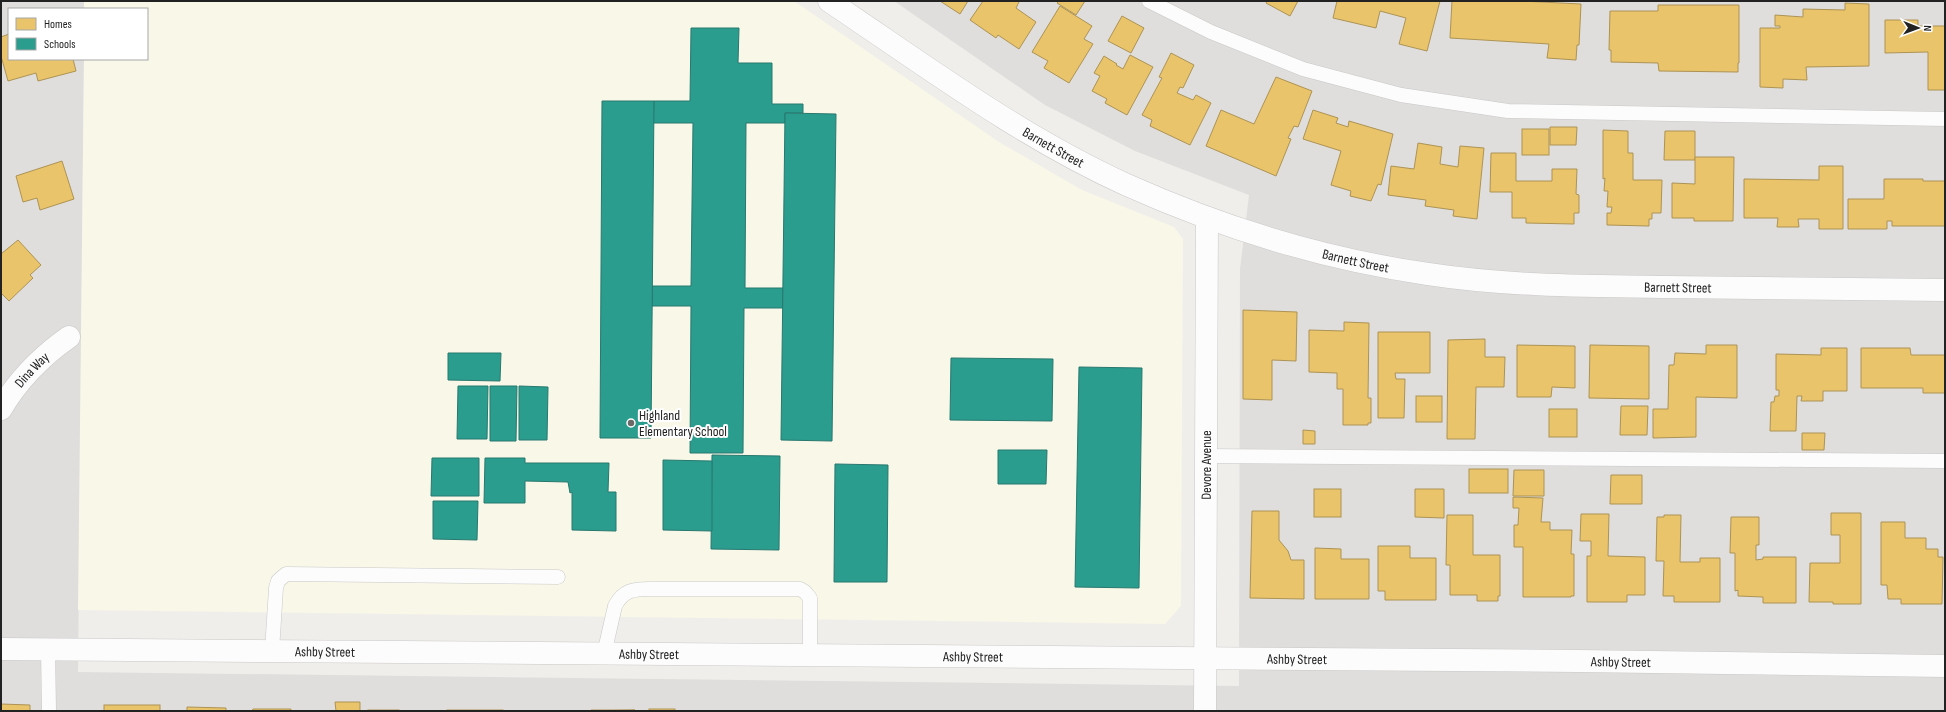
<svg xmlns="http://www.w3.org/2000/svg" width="1946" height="712" font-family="'Sofia Sans Condensed',sans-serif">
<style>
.residential{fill:#dfdedc}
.education{fill:#f8f7e8}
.homes{fill:#e9c46a;stroke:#ad9354}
.schools{fill:#2a9d8f;stroke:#28786e}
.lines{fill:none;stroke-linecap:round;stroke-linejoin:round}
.lane-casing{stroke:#c9c8c7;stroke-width:15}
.street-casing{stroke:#c9c8c7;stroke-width:23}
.lane{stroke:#fdfcfc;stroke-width:14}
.street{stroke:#fdfcfc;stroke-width:22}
.poi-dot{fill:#6a6968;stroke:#fff;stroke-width:1.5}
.labels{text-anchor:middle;stroke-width:4;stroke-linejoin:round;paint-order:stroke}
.street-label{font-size:14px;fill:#222;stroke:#fff}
.poi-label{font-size:14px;fill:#222;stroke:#fff;text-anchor:start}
</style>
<rect width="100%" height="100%" fill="#f0eeeb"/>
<!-- residential -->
<path class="residential" d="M1,1H84V9H9V59H84L78,672L1239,686L1240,269L1249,195L1135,151L1045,105L894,1H1945V711H1Z"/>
<!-- education -->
<path class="education" d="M84,1H794L999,142L1082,190L1174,227L1183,239L1181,606L1165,624L78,610L84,59H147V9H84Z"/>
<!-- homes -->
<g class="homes">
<path d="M940,1H968L960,14Z"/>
<path d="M983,1H1018L1019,2L1016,8L1036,22L1019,49L998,35L996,38L970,20Z"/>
<path d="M1059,1H1085L1076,15L1057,3Z"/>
<path d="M1267,1H1298L1290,16L1266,3Z"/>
<path d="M1337,1H1440L1427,51L1399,44L1406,18L1380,11L1376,28L1333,18Z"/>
<path d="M1452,1H1521L1581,4L1579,45H1577L1576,60L1547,58L1549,44L1450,38Z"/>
<path d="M1845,3L1869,4V66L1806,67L1807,80L1783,79V88L1760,87V28H1780V26H1775V15L1803,17V9L1845,10Z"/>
<path d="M1658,5H1739V63H1738V72L1659,71L1658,63L1611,62V50H1609L1610,11H1658Z"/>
<path d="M1060,6L1092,26L1084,39L1093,44L1069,83L1044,68L1048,61L1032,52Z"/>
<path d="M1122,16L1144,28L1131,53L1108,41Z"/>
<path d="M1885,20H1918V26H1945V90H1928V52L1885,53Z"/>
<path d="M9,34V59H73L76,71L38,81L36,73L8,81L1,56V37Z"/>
<path d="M1171,53L1194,65L1183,88L1180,87L1177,93L1193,100L1196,95L1211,103L1190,145L1150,126L1152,120L1142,115L1162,78L1159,77Z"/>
<path d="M1130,55L1153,67L1127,115L1105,103L1107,99L1092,91L1100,76L1094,73L1104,56L1117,64L1116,65L1123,69Z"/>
<path d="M1276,77L1312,91L1298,127L1294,126L1288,138L1291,139L1276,176L1206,146L1221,110L1254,124Z"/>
<path d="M1313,110L1338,118L1336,123L1348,127L1349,121L1393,134L1381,185L1378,184L1371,201L1350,196L1351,191L1331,185L1341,151L1303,139Z"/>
<path d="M1550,127H1577L1576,145H1550Z"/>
<rect x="1522" y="129" width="27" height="26"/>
<path d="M1603,130L1628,131V153H1633V180H1662L1661,213H1652V219H1649V226L1607,225V213H1611L1612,207H1607L1608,191H1604L1605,178L1603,179Z"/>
<path d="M1665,131H1695V160H1664Z"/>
<path d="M1418,143L1442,147L1440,164L1458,167L1460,146L1484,148L1477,219L1453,216L1454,210L1425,206L1426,200L1388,195L1391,166L1414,169Z"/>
<path d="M1491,153H1516V181H1552V169H1577L1576,194L1579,195V213H1574V224L1526,223V218H1512V192H1490Z"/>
<path d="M1695,157H1734L1733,221H1694V218H1672V183L1695,184Z"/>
<path d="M62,161L74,199L40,210L37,198L23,202L16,176Z"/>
<path d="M1819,166H1843V229H1819V219H1798L1799,227H1777L1778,218H1744V179L1819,180Z"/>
<path d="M1884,179H1923V181H1945V226H1892V221H1887V229H1848V199H1884Z"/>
<path d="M18,240L41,265L30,275L33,278L9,301L1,293V254Z"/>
<path d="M1243,310L1297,312L1296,361L1272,360V400L1243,399Z"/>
<path d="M1344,322L1369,323L1368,398H1371V423H1368V425H1343V389H1337V373L1309,372V330L1344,331Z"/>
<path d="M1378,332H1430V373H1395L1396,379H1405L1404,418H1378Z"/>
<path d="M1485,339V357H1505L1504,387H1476L1475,439H1447L1448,340Z"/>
<path d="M1517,345L1575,346V388L1552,387L1551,397H1517Z"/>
<path d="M1590,345L1649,346V399L1589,398Z"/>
<path d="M1706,345H1737V398L1696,397V437L1653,438V409H1668L1669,365H1674L1675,353L1706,354Z"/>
<path d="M1821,348H1847V391H1823V401H1801L1802,396H1797L1796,431H1770L1771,402H1774L1775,396H1779V390H1776V354L1821,355Z"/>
<path d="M1861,348H1910L1911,355H1945V393H1923V388H1861Z"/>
<rect x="1416" y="396" width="26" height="26"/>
<path d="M1621,406H1648L1647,435H1620Z"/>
<rect x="1549" y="409" width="28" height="28"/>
<path d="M1303,430L1315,431V444H1303Z"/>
<path d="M1802,433H1825L1824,450H1802Z"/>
<rect x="1469" y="469" width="39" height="24"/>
<path d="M1514,470H1544V496H1513Z"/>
<path d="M1611,475H1642V504H1610Z"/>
<rect x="1314" y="489" width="27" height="28"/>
<path d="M1415,489H1444V518L1415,517Z"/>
<path d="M1513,497L1543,498L1541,522H1550V530H1572L1571,554H1574V596H1571V597H1523V547H1514V525H1518L1519,508H1513Z"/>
<path d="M1252,511H1279V540L1288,551L1291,560H1304V599L1250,598Z"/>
<path d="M1831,513H1861V604H1833V602H1809L1810,563H1840V535H1831Z"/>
<path d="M1581,514H1609L1608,556L1645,557V595H1627V602H1587V556H1591V541H1580Z"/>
<path d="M1447,515H1473V555H1500V596H1498V601H1477V595H1450V565H1446Z"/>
<path d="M1664,515H1681L1680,562H1700V558H1720V602H1674V596H1663L1664,561H1656L1657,517H1664Z"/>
<path d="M1731,517H1759V545H1756V560L1763,559V557H1796V603H1763V597L1738,596V590L1735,591V553H1730Z"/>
<path d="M1881,522H1905V538H1926V549H1938V557H1943L1942,604H1901V599H1888L1887,585H1881Z"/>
<path d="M1378,546H1410V558H1436V600H1385V591H1378Z"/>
<path d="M1315,548L1341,549V559H1369V599H1315Z"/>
<path d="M335,702H360V711H336Z"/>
<path d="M1,704L30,705V711H1Z"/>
<rect x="104" y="705" width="56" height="6"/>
<path d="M187,707L226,708V711H187Z"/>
<path d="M253,709H291V711H252Z"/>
<rect x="649" y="709" width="26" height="2"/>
<rect x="368" y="710" width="31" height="1"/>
<rect x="447" y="710" width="56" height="1"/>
<path d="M591,710H635L591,711Z"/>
</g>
<!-- schools -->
<g class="schools">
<path d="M691,28H739L738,63H772V104H803V113H785V123H746L745,288H783V308H744L743,453H690L691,306H652V286H691L693,123H653L654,101H690Z"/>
<path d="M602,101H654L651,438H600Z"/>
<path d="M785,113L836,114L832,441L781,440Z"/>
<path d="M448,353H501L500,381L448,380Z"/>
<path d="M951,358L1053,359L1052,421L950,420Z"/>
<path d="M1079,367L1142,368L1139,588L1075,587Z"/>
<path d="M458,386H488L487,439H457Z"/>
<path d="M490,386H517L516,441H490Z"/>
<path d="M519,386L548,387L547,440H519Z"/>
<path d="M998,450H1047L1046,484H998Z"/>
<path d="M712,455L780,456L779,550L711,549Z"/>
<path d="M432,458H479V496H431Z"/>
<path d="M485,458H525V463H609L608,492H616V531L572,530V492L570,493L568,482L525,481V503H484Z"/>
<path d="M663,460L712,461V531L663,530Z"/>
<path d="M835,464L888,465L887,582H834Z"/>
<path d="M433,501H478L477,540L433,539Z"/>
</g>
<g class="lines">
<!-- lane casing -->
<g class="lane-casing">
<g id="lane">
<path d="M1149,1L1211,32L1303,69L1401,95L1508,111L1945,119"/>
<path d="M1206,456L1945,461"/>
<path d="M48,649L49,711"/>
<path d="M272,651L276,588L278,581L286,574L558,577"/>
<path d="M604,654L615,606C623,590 634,589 650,589H800L805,592L810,598V655"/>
</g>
</g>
<!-- street casing -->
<g class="street-casing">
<g id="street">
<path id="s1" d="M829,1C926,66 1021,137 1127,185C1223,228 1324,259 1428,274C1507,286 1586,286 1666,287C1759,288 1852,289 1945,290"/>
<path id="s2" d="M1,409C18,380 42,356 69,337"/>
<path id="s3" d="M1,649L1578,661L1945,666"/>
<path id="s4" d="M1205,711L1207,218"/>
</g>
</g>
<!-- lane -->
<use href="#lane" class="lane"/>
<!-- street -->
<use href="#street" class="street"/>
</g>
<!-- markers -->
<circle class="poi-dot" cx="631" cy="423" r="4"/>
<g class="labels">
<!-- street labels -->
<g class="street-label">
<text dy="5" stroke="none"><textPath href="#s1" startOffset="268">Barnett Street</textPath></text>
<text dy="5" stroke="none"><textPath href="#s1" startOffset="592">Barnett Street</textPath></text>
<text dy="5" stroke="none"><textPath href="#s1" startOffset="916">Barnett Street</textPath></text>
<text dy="5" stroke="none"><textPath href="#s2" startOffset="50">Dina Way</textPath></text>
<text dy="5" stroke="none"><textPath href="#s4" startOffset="246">Devore Avenue</textPath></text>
<text dy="5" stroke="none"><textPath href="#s3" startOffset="324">Ashby Street</textPath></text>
<text dy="5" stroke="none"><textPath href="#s3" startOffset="648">Ashby Street</textPath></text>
<text dy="5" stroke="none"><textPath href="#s3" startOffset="972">Ashby Street</textPath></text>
<text dy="5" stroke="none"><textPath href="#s3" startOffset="1296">Ashby Street</textPath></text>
<text dy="5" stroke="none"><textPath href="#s3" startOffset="1620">Ashby Street</textPath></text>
</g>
<!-- poi labels -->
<g class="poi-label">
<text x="639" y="420">Highland<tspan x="639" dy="16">Elementary School</tspan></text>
</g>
</g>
<!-- border -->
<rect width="1946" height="712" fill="none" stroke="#222222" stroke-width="4"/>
<!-- legend -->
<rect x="8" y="8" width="140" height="52" fill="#ffffff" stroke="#a7a7a7"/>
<rect x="16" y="18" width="20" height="12" fill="#e9c46a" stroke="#a7a7a7"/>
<text x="44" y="28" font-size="12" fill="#222222">Homes</text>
<rect x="16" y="38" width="20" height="12" fill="#2a9d8f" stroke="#a7a7a7"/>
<text x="44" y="48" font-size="12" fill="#222222">Schools</text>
<!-- north arrow -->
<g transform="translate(1918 28) rotate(91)" stroke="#ffffff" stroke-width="3" paint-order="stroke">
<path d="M0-3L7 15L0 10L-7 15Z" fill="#222222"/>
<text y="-6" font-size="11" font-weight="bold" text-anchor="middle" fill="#222222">N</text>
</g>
</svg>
